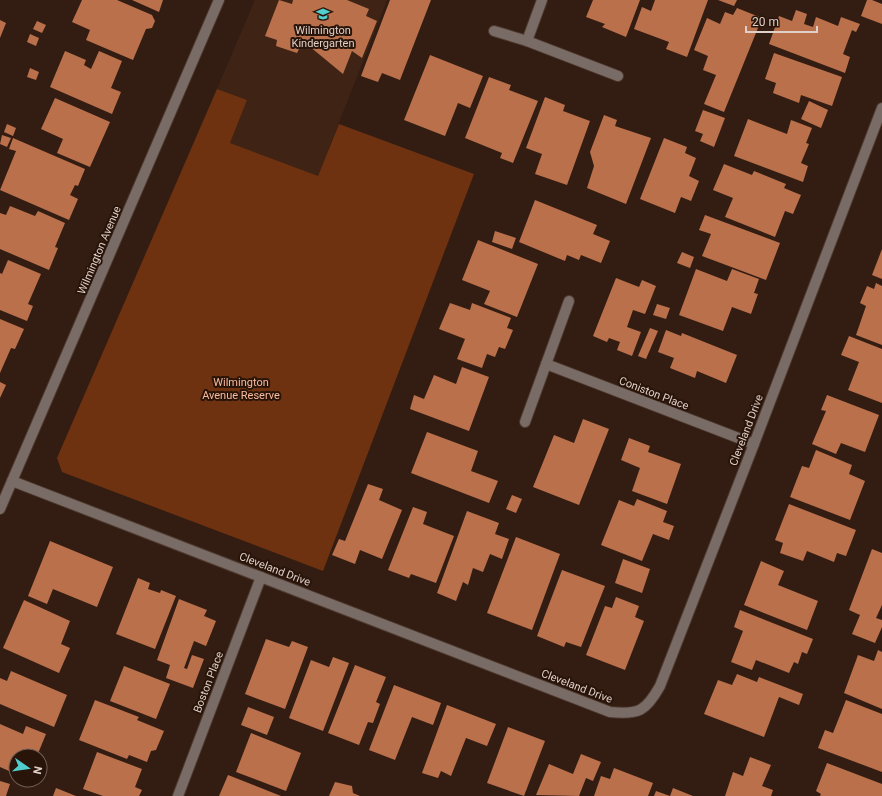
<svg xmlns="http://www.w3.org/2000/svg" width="882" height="796" font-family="Roboto,sans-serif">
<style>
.built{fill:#3f2416}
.park{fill:#6f3210}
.building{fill:#bb704c}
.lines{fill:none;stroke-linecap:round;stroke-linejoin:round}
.minor-casing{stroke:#4f3a2f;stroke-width:12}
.minor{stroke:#796c67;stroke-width:10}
.labels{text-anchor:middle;stroke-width:4;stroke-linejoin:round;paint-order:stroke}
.poi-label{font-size:11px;fill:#dfd0c9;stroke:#291409}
.street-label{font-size:11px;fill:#dfd0c9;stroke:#291409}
.park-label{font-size:11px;fill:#f8ba9d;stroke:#291409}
</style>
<rect width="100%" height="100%" fill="#331d12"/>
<!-- built -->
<path class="built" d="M255,0H387L318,176L230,143L247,100L217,89Z"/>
<!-- park -->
<path class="park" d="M217,89L247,100L230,143L318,176L339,124L474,174L323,571L62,472L57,458Z"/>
<!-- building -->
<g class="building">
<path d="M82,0H117L152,15L155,21L152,28L146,29L133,60L86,40L90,30L72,22Z"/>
<path d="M132,0H163L159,12Z"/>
<path d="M279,0L292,4L293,0H347L369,9L366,16L377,21L362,58L352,51L343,74L303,41L297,53L276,46L277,40L265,36Z"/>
<path d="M390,0H431L400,80L382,73L378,82L361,76Z"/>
<path d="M593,0H640L626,37L602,27L605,24L586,17Z"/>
<path d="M655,0H708L687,57L666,49L669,42L634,29L642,7L651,11Z"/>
<path d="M718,0H737L734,6Z"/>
<path d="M867,0H872L882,4V24L861,16Z"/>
<path d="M737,8L762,18L724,112L704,104L716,75L703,70L708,56L694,50L707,18L720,24L725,12L733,15Z"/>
<path d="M796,10L807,14L804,24L813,27L816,17L838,26L841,17L860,24L856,32L852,30L843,54L850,57L845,73L769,44L779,16L792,21Z"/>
<path d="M0,20L6,23L0,38Z"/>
<path d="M37,21L46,25L42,33L33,29Z"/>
<path d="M30,34L39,38L36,46L27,42Z"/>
<path d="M65,51L86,60L84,65L91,69L99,51L122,61L111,88L121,92L112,114L50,87Z"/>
<path d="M774,53L842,77L832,106L801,95L799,103L773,93L776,83L765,79Z"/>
<path d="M430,55L483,76L470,108L458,103L445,136L404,120Z"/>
<path d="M30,68L39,72L36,80L27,77Z"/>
<path d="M489,77L511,85L509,90L538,101L513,163L500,158L502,153L465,138Z"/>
<path d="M545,97L565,105L563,111L590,121L567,185L535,174L542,154L526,148Z"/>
<path d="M55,98L110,122L90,167L57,153L63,139L41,129Z"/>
<path d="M809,101L828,110L821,128L801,119Z"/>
<path d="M703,110L725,118L714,147L700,141L703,134L695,131Z"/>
<path d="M604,115L617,120L615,126L651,138L626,204L587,188L594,166L590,152Z"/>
<path d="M748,119L787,134L791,120L812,128L806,143L809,144L801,163L808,166L803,182L734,156Z"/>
<path d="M7,124L16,128L13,136L4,132Z"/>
<path d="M2,135L11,138L7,147L0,144Z"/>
<path d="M13,138L85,169L78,186L75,185L70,195L78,199L69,220L0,190L16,151L9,149Z"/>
<path d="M664,138L687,147L685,153L696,158L689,176L699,181L691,201L681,197L675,213L640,199Z"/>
<path d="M724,164L752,175L754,171L786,184L784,188L801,195L793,214L785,211L775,237L725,217L733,198L713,190Z"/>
<path d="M535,200L597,225L593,234L610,241L601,263L581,255L579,260L567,255L565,261L519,242Z"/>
<path d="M10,206L35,216L38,211L65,223L55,247L58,248L49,270L0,249V213L6,215Z"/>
<path d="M705,215L780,243L766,280L702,256L711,234L699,230Z"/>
<path d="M495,231L516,238L512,249L492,242Z"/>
<path d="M478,240L538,264L517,317L484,304L490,291L462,280Z"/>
<path d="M882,249V279L872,275Z"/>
<path d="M682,252L694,257L690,268L677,263Z"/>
<path d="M8,260L41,274L28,304L33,306L27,321L0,310V273L2,274Z"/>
<path d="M696,269L727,281L732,269L759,279L754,293L758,294L751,314L732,307L723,331L679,315Z"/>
<path d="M616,278L639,287L642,280L656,286L645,314L633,310L627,327L641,332L632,356L617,350L620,342L609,338L607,342L593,336Z"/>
<path d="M876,283L882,286V345L856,335L866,306L860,303L867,286L874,289Z"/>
<path d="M450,303L470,310L472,303L511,318L507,328L513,330L505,349L499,347L495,357L487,354L482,368L457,359L465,339L439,329Z"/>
<path d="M657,304L670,308L666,319L653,315Z"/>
<path d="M0,319L24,329L15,349L11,348L0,373Z"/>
<path d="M650,328L658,331L646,359L638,356Z"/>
<path d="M666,330L681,336L682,333L737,355L726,383L697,371L695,378L670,368L674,358L658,352Z"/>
<path d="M849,336L882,349V403L848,390L859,362L841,355Z"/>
<path d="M462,367L489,377L469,431L410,409L414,395L424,399L434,375L456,384Z"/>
<path d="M0,382L6,385L0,398Z"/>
<path d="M827,395L879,415L865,452L841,443L836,454L812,444L826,411L821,410Z"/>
<path d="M583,419L609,429L579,505L533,487L554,435L574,443Z"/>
<path d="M427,432L478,451L471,471L498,481L489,503L411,473Z"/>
<path d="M629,438L650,446L648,452L681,464L667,504L632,491L640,468L621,460Z"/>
<path d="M816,450L852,465L849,474L865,481L850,520L790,497L802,466L809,468Z"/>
<path d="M368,484L383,489L379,500L402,510L382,559L360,550L355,564L332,555L339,539L345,541Z"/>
<path d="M512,495L522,499L516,513L506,509Z"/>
<path d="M637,499L667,511L663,522L674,526L669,540L653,534L642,561L601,545L619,500L634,506Z"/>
<path d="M789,504L856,530L846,556L837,553L834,562L807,551L803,561L780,553L783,543L775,540Z"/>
<path d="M413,507L427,512L423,524L454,536L436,583L411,574L409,578L388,570Z"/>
<path d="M467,511L499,523L495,534L509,539L502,559L490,554L483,572L473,568L468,585L463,582L456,601L437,593Z"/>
<path d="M516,537L560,554L532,630L487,613Z"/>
<path d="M50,541L113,567L97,607L53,589L47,604L28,596Z"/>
<path d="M872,549L882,553V605L876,618L882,620V627L875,643L852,634L860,615L849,610Z"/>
<path d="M623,559L650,569L642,593L615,583Z"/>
<path d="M761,561L784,571L778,585L818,601L807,630L744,605Z"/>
<path d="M562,570L605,586L581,647L566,642L564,647L537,636Z"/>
<path d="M138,578L150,583L148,589L160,593L161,590L176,596L155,649L116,634Z"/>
<path d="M616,597L639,606L635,617L644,621L625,670L586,655L605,606L612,608Z"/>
<path d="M179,599L207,610L204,616L216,621L206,646L194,641L184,668L187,669L192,655L204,659L193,688L166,678L170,665L157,660Z"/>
<path d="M24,600L70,621L61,644L70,648L59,673L3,648Z"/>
<path d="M740,610L813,639L807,654L802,652L798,664L794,662L789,673L756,660L752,670L731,662L743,631L734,627Z"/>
<path d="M266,639L289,647L292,641L308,647L285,709L245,694Z"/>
<path d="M878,650L882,652V709L844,693L858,655L874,661Z"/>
<path d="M333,657L349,663L323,731L289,718L311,660L329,667Z"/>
<path d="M355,665L386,677L376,702L380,704L373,723L368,722L359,745L328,733Z"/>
<path d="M124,666L170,684L156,719L110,701Z"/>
<path d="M11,671L67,695L54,727L0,704V678L7,681Z"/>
<path d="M737,674L757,682L759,677L803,694L799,705L779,697L764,737L704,714L718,680L732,685Z"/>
<path d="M394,685L441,703L433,725L412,717L395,760L369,750Z"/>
<path d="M95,700L139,717L137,720L164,731L156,750L151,751L147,762L129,755L127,759L79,740Z"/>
<path d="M846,700L882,714V772L818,748L825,730L833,733Z"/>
<path d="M447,705L496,724L487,746L466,738L451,776L441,771L438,778L422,773Z"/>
<path d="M248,707L274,717L267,735L241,725Z"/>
<path d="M0,724L23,734L26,726L46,734L37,756H16V774L0,767Z"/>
<path d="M508,727L545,741L524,796L487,783Z"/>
<path d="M251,733L301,753L286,791L236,772Z"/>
<path d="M97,752L142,769L135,787L142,790L139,796H103L83,789Z"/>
<path d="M581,754L601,762L593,781L586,778L579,796L536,795L549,764L573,774Z"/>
<path d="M750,757L771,765L762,786L773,790L771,796H725L733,772L743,776Z"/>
<path d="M827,763L882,784V796H820L821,794L816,791Z"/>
<path d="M614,768L653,783L648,796H594L601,776L610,779Z"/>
<path d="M228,775L281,796H219Z"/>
<path d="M0,781L10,784L6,796H0Z"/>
<path d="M335,782L352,786L353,793L360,796H329Z"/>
<path d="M56,788L76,796H53Z"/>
<path d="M673,788L693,796H670Z"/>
<path d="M656,791L670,796H654Z"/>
</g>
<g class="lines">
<!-- minor casing -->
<g class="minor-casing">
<g id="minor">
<path d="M494,31L527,41L618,76"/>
<path d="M527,41L542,0"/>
<path d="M546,364L754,444"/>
<path d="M525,422L569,301"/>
<path d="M12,481L610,712C639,715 646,711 660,686L754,444L882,108"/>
<path d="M0,509L219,0"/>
<path d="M178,796L261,577"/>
</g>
</g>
<!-- minor -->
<use href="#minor" class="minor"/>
</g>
<!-- icons -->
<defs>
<g id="school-bare" transform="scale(1.08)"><path d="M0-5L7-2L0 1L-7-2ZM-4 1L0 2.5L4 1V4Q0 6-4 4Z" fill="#52cdce" stroke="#291409" stroke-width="2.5" paint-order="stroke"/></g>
</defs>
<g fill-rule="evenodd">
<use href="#school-bare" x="323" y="14"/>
</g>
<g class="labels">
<!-- poi labels -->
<g class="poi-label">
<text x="323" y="34">Wilmington<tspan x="323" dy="13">Kindergarten</tspan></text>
</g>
<!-- street labels -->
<g class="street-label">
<text transform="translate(99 250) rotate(-67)" y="4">Wilmington Avenue</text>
<text transform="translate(654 393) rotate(21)" y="4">Coniston Place</text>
<text transform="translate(746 430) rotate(-69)" y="4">Cleveland Drive</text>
<text transform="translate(275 569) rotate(21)" y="4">Cleveland Drive</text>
<text transform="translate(208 682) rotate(-69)" y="4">Boston Place</text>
<text transform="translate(577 686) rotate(21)" y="4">Cleveland Drive</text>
</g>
<!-- park labels -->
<g class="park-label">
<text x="241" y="386">Wilmington<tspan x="241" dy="13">Avenue Reserve</tspan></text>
</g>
</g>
<!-- north arrow -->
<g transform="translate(28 768) rotate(103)"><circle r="19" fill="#291409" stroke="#725f56"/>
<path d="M0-3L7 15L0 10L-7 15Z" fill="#52cdce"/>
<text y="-6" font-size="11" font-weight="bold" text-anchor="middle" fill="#dfd0c9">N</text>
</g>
<!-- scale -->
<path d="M746 26v6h71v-6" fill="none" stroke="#dfd0c9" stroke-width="2"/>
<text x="752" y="26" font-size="12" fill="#dfd0c9" stroke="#291409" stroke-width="3" paint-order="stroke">20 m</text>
</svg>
